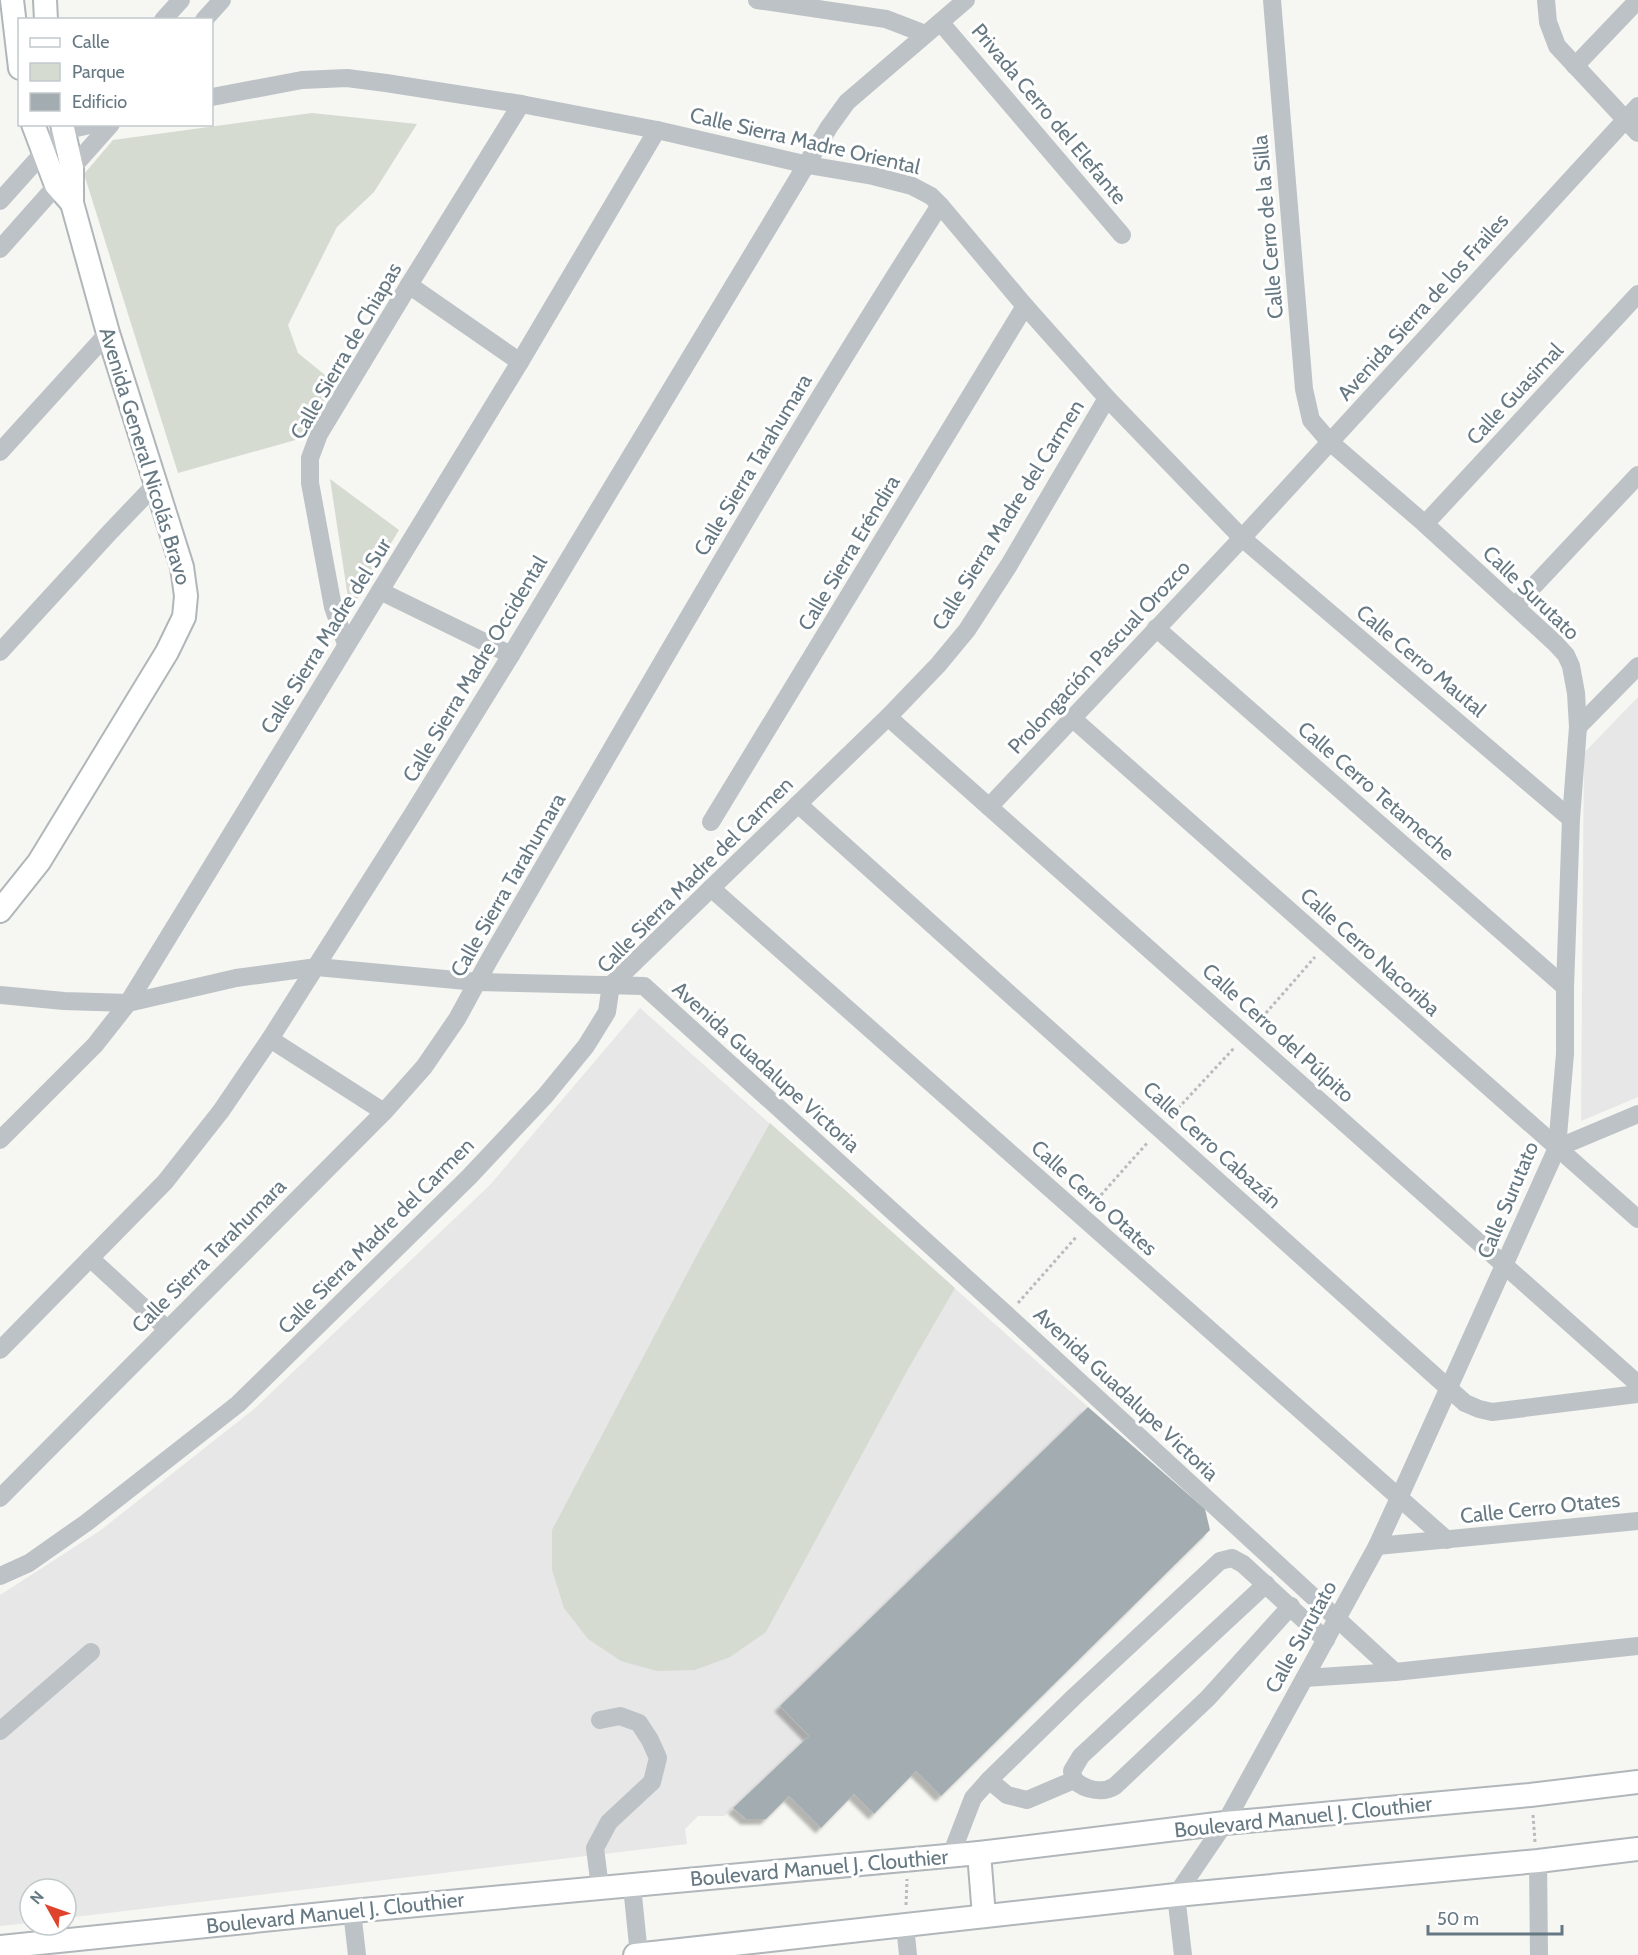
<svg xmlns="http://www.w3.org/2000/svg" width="1638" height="1955" font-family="Cabin,sans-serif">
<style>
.built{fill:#e6e7e6}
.green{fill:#d6dbd2}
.building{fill:#a3adb1;filter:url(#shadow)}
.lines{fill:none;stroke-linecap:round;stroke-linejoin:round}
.major-casing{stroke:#b0b6b9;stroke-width:26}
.path{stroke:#b9bcbe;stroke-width:3;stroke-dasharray:3 3;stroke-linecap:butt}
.minor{stroke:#bcc2c5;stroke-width:18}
.major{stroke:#fff;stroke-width:22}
.labels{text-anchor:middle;stroke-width:6;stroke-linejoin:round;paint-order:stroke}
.street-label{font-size:21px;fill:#667983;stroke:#fff}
</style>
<defs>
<filter id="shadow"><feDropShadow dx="-5.5" dy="5.5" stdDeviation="1.5" flood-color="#0004"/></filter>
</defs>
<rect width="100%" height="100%" fill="#f6f6f2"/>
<!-- built -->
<g class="built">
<path d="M1638,697V1097L1581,1121L1584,753Z"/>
<path d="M640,1008L1088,1407L780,1706L809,1736L724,1816H698L685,1829L687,1844L66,1918V1889H30V1923L0,1926V1595L101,1530L254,1409L490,1185Z"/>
</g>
<!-- green -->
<g class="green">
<path d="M312,113L417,124L374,192L337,227L288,325L298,353L336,384L299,439L178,473L84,174L113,140Z"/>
<path d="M330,479L399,530L350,611Z"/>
<path d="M770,1123L955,1288L907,1371L766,1632L730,1657L695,1670L657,1671L621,1661L588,1639L564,1608L552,1570V1530L699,1251Z"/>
</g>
<!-- building -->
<path class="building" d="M1088,1407L1205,1509L1210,1530L941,1796L916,1771L874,1814L854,1794L821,1828L789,1796L766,1819H746L733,1808L809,1736L780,1706Z"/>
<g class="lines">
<!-- major casing -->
<g class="major-casing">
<g id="major">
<path d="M12,0L20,68"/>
<path d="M45,0L46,20"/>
<path d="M33,124L56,185L72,203"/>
<path d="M0,911L39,862L167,652L184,617L186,596L182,567L108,333L72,203V168L62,124"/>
<path d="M979,1853L984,1916"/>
<path d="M0,1947L352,1911L979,1853L1225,1823L1530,1795L1638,1782"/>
<path d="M635,1955L1176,1895L1538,1861L1638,1849"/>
</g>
</g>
<!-- path -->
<g class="path">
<path d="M1258,1022L1315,957"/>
<path d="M1170,1117L1235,1047"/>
<path d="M1093,1204L1148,1142"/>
<path d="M1018,1303L1077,1236"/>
<path d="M1533,1815L1535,1842"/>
<path d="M906,1905L907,1879"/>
</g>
<!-- minor -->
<g class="minor">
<path d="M757,0L886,19L925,34"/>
<path d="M1546,0L1548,22L1557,46L1638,133"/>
<path d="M163,20L181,0"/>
<path d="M204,20L222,0"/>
<path d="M941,23L1122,235"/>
<path d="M1575,66L1638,0"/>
<path d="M212,97L302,80L347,78L386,83L521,104L657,130L808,165L873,176L912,186L931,196L940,205L1025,306L1107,398L1242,538L1571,819"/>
<path d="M63,131L94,124"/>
<path d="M0,201L69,124"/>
<path d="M0,249L111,124"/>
<path d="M409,285L520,362"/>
<path d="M0,452L108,333"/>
<path d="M1425,524L1638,294"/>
<path d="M380,591L511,655"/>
<path d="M1515,606L1638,475"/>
<path d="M1156,628L1565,987"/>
<path d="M346,644L333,607L310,483V458L319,434L409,285L521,104"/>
<path d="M0,652L110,532L155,485"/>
<path d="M888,717L1638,1384"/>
<path d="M1072,718L1638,1219"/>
<path d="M1578,727L1638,666"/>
<path d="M798,804L1465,1403L1479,1409L1492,1412L1638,1394"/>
<path d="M989,807L1242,538L1638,106"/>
<path d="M711,822L1025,306"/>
<path d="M711,888L1447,1540"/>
<path d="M0,995L64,1001L128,1003L236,978L317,967L477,982L644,986L1007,1315L1395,1672"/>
<path d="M270,1039L384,1112"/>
<path d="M0,1140L95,1045L128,1003L520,362L657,130"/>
<path d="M1557,1148L1638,1114"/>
<path d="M90,1258L167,1329"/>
<path d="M0,1350L165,1182L221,1111L270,1039L412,815L511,655L829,127L847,102L966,0"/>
<path d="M0,1498L384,1112L424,1067L457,1019L488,962C636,708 781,452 940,205"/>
<path d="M1377,1546L1638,1521"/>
<path d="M0,1576L29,1563L86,1523L238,1404L469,1177L545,1096L586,1046L607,1012L611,985L888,717L938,665L967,630L1009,565L1107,398"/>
<path d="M1266,1584L1081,1756L1072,1771L1074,1780C1085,1790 1103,1794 1115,1786L1208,1698L1291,1606"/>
<path d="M1305,1678L1395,1672L1638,1646"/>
<path d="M0,1731L91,1652"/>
<path d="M989,1780L1007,1795L1027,1800L1074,1780"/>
<path d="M951,1855L973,1798L989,1780L1075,1696L1220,1561L1232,1558L1243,1564L1326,1640"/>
<path d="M1538,1861L1539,1955"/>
<path d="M632,1886L639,1955"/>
<path d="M600,1888L595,1848L609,1822L652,1782L658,1758L650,1740L639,1723L620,1716L600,1720"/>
<path d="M352,1911L357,1955"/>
<path d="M905,1925L908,1955"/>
<path d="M1183,1955L1176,1895L1225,1823L1377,1546L1399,1498L1557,1148L1565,1054V987L1571,819L1578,727L1576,693L1571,666L1566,655L1555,643L1425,524L1330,442L1311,420L1304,389L1272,0"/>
</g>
<!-- major -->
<use href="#major" class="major"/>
</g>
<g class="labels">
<!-- street labels -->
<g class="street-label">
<text transform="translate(1049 114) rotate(50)" y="7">Privada Cerro del Elefante</text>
<text transform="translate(805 141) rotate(13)" y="7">Calle Sierra Madre Oriental</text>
<text transform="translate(1268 227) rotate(-95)" y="7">Calle Cerro de la Silla</text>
<text transform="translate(1423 307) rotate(-48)" y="7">Avenida Sierra de los Frailes</text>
<text transform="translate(346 351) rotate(-60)" y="7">Calle Sierra de Chiapas</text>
<text transform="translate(1515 394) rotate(-47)" y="7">Calle Guasimal</text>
<text transform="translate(145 456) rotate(73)" y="7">Avenida General Nicolás Bravo</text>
<text transform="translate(753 465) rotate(-59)" y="7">Calle Sierra Tarahumara</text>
<text transform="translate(1008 515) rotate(-58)" y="7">Calle Sierra Madre del Carmen</text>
<text transform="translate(849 553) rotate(-59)" y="7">Calle Sierra Eréndira</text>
<text transform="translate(1531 593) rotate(44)" y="7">Calle Surutato</text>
<text transform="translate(326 636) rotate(-58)" y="7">Calle Sierra Madre del Sur</text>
<text transform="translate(1099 657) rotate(-47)" y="7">Prolongación Pascual Orozco</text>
<text transform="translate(1421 661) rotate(40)" y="7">Calle Cerro Mautal</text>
<text transform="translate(475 669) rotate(-59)" y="7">Calle Sierra Madre Occidental</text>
<text transform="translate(1376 791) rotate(41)" y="7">Calle Cerro Tetameche</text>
<text transform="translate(695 875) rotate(-45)" y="7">Calle Sierra Madre del Carmen</text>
<text transform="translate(508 885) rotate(-60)" y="7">Calle Sierra Tarahumara</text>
<text transform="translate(1370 952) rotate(42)" y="7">Calle Cerro Nacoriba</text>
<text transform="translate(1278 1033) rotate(42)" y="7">Calle Cerro del Púlpito</text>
<text transform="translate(766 1067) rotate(42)" y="7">Avenida Guadalupe Victoria</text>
<text transform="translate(1212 1145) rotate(42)" y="7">Calle Cerro Cabazán</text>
<text transform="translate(1094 1198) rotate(42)" y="7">Calle Cerro Otates</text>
<text transform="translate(1508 1200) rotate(-67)" y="7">Calle Surutato</text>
<text transform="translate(376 1236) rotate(-45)" y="7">Calle Sierra Madre del Carmen</text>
<text transform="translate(209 1256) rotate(-45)" y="7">Calle Sierra Tarahumara</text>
<text transform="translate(1126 1394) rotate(43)" y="7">Avenida Guadalupe Victoria</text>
<text transform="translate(1540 1508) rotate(-6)" y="7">Calle Cerro Otates</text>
<text transform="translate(1301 1637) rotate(-61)" y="7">Calle Surutato</text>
<text transform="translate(1303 1817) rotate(-6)" y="7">Boulevard Manuel J. Clouthier</text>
<text transform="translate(819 1868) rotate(-5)" y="7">Boulevard Manuel J. Clouthier</text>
<text transform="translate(335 1913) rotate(-6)" y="7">Boulevard Manuel J. Clouthier</text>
</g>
</g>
<!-- legend -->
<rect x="18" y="18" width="195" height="108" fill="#ffffff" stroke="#c2c9cd" stroke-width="1.5"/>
<rect x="30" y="38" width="30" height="9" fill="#ffffff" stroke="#c2c9cd" stroke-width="1.5"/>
<text x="72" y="48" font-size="18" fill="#667983">Calle</text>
<rect x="30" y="63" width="30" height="18" fill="#d6dbd2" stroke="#c2c9cd" stroke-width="1.5"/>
<text x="72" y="78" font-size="18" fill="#667983">Parque</text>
<rect x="30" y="93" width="30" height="18" fill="#a3adb1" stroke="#c2c9cd" stroke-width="1.5"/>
<text x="72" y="108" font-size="18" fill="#667983">Edificio</text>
<!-- north arrow -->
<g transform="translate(48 1907) rotate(310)"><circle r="28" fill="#ffffff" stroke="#c2c9cd" stroke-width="1.5"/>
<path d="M0-4.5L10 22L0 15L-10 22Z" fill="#de432b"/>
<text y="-9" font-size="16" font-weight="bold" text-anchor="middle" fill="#667983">N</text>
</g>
<!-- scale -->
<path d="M1428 1925v9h134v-9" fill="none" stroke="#667983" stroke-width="3"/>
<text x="1437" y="1925" font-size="18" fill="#667983" stroke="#ffffff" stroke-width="4.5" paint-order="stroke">50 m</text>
</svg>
